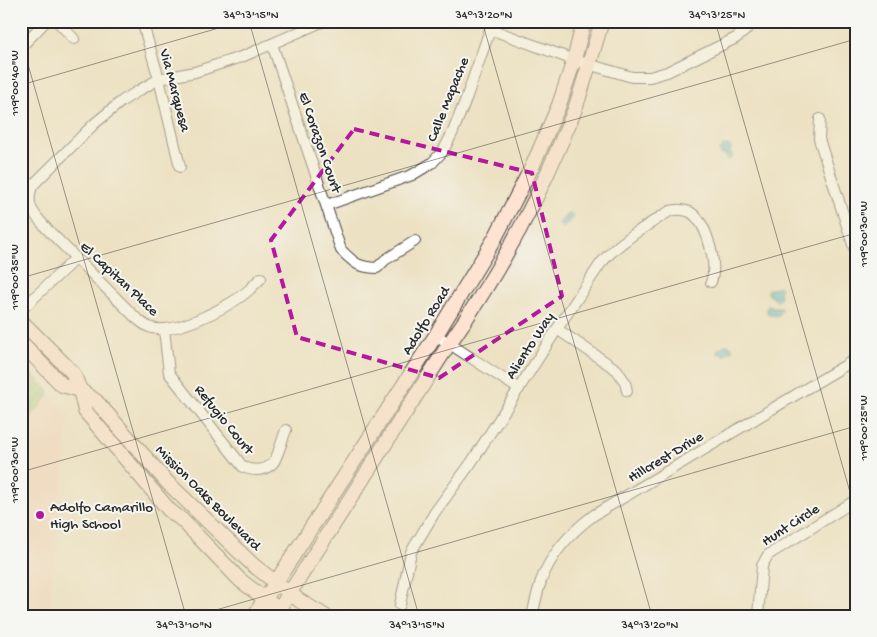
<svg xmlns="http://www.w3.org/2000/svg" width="877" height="637" font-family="'Gochi Hand',sans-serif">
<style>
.built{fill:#f2d4be}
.garden{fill:url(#garden-furrows);stroke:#637b52}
.water{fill:url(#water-waves);stroke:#3c727a}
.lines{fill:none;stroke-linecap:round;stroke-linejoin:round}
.street-casing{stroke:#484642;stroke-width:12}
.secondary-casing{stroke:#484642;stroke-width:16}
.street{stroke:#fff;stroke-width:10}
.secondary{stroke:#fee3d2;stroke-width:14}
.marked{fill:none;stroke:#b5179e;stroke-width:4;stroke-dasharray:10 6;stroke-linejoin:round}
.ticks{fill:none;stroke:#2b2b2b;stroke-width:1;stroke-opacity:0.45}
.poi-dot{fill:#b5179e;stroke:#f6f6f2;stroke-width:2}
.labels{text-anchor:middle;stroke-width:4;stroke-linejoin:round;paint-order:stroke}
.street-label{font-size:15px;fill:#2b2b2b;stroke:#f6f6f2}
.poi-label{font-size:15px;fill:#2b2b2b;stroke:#f6f6f2;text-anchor:start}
.neatline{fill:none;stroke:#2b2b2b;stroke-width:2}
.ticks-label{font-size:12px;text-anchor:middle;fill:#2b2b2b}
</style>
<defs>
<pattern id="garden-furrows" width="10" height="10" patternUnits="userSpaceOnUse" patternTransform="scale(1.25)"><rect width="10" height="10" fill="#9bcb7a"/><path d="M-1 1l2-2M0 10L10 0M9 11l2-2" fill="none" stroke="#86ae6a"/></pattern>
<pattern id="water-waves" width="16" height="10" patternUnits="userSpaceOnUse" patternTransform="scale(1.25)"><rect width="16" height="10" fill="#4db8c9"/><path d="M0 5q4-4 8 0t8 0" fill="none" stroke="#4096a3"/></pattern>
</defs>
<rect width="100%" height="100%" fill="#f6f6f2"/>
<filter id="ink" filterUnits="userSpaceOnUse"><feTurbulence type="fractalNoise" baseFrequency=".02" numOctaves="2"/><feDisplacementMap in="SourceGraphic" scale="10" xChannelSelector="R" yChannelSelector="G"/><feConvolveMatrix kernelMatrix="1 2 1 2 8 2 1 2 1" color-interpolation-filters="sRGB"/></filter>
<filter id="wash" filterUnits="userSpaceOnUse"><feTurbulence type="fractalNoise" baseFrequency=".0096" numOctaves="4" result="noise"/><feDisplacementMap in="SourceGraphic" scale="20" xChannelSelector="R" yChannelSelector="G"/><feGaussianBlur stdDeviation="1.12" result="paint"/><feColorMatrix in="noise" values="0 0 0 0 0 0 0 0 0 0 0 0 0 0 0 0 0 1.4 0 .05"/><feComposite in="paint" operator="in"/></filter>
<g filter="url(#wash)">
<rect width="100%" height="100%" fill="#ece1c2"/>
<!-- built -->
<path class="built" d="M21,364L69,415L49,616H21Z"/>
<!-- garden -->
<path class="garden" d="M21,363L47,389L49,393L48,396L21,428V394L26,392V389L25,386L21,385Z"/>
<!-- water -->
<g class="water">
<path d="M729,145L731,148L730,152L733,156L730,160H728L725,155L720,154L719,150L722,149L723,146Z"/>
<path d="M569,212L574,217L563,228L558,224Z"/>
<path d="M779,286L781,288L779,293L781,296L778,302L768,294V289H772Z"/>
<path d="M769,305L777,308L781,307L782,310L780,311L779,315L776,316L767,313V307Z"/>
<path d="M724,345H729L732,347V351H729L725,356L722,354H718L717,351L719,348L723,347Z"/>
</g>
</g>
<g filter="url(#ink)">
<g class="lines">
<!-- street casing -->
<g class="street-casing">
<g id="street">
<path d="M57,21L74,39"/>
<path d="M142,21L159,79L180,167"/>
<path d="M490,29L574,60L632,77H650L667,72L736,38C743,33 748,29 753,21"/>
<path d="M272,44L341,250C355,264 358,267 377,268L385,260L415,241"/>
<path d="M21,47L46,21"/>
<path d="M820,119L819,139L856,254"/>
<path d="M327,205L412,175L432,163L443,151L452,134L466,99L493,21"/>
<path d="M261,278C258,281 254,285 250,289C233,305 176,335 152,328C146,327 140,321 136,318L47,229C34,214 25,207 32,186L94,124L122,101L138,91L159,79L195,72L244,56L324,21"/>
<path d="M21,310L76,258"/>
<path d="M164,329L169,373L243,467C253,471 264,472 273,463C277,459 283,437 286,430"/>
<path d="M557,329L617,370L625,382L627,391"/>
<path d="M436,335L519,389"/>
<path d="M400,605L411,552L435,512L471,463L557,329L601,263C620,241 646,226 670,211C677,209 683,209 690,212C707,222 718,264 711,282"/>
<path d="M532,616C535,604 537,593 541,581C551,554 571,532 594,515L856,359"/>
<path d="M758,616L762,566L764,562L768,555L856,500"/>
</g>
</g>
<!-- secondary casing -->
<g class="secondary-casing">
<g id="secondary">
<path d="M21,321L73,373L80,390L85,411L169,510L182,520L240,580L287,616"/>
<path d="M21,343L62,385L80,390L96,401L167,482L253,565L300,601L325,616"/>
<path d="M254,616L436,335L495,238L533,165L559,105L574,60L584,21"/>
<path d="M275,616L449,344C493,281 529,218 559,147C564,135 570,122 575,109C585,80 593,51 602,21"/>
</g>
</g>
<!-- street -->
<use href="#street" class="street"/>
<!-- secondary -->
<use href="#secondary" class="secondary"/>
</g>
</g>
<!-- marked area -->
<path d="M0 0H877V637H0ZM354,129L532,173L562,296L439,378L297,337L271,240Z" fill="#ece1c2" fill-opacity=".55" fill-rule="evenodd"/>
<path class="marked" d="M354,129L532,173L562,296L439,378L297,337L271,240Z"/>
<!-- ticks -->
<path class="ticks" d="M249,21L419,616M482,21L652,616M715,21L856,513M21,40L186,616M21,85L243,21M21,278L856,39M21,472L856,233M195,616L856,426"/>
<!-- markers -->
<circle class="poi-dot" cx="40" cy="515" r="5"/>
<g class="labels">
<!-- street labels -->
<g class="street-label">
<text transform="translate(176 90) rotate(75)" y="5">Via Marquesa</text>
<text transform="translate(447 99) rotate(-68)" y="5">Calle Mapache</text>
<text transform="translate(321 142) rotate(71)" y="5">El Corazon Court</text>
<text transform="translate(120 278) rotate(43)" y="5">El Capitan Place</text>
<text transform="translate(425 320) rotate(-58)" y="5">Adolfo Road</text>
<text transform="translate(529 345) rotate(-57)" y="5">Aliento Way</text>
<text transform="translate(225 419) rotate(51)" y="5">Refugio Court</text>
<text transform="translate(665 456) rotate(-31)" y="5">Hillcrest Drive</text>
<text transform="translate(209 497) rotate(45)" y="5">Mission Oaks Boulevard</text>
<text transform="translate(790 524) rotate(-33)" y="5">Hunt Circle</text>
</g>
<!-- poi labels -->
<g class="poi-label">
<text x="50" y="511">Adolfo Camarillo<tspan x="50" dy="17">High School</tspan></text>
</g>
</g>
<!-- margin -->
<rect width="877" height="637" fill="none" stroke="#f6f6f2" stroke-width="55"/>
<rect x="28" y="28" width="822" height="582" class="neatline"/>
<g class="ticks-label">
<text x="251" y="18">34°13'15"N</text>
<text x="484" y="18">34°13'20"N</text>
<text x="717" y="18">34°13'25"N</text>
<text transform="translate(14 83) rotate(-90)" y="4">119°00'40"W</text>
<text transform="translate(863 234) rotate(-90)" y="4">119°00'30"W</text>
<text transform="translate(14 277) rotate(-90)" y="4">119°00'35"W</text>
<text transform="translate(863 428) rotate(-90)" y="4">119°00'25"W</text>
<text transform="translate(14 470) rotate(-90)" y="4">119°00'30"W</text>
<text x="184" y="628">34°13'10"N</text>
<text x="417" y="628">34°13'15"N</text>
<text x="650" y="628">34°13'20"N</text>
</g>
</svg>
